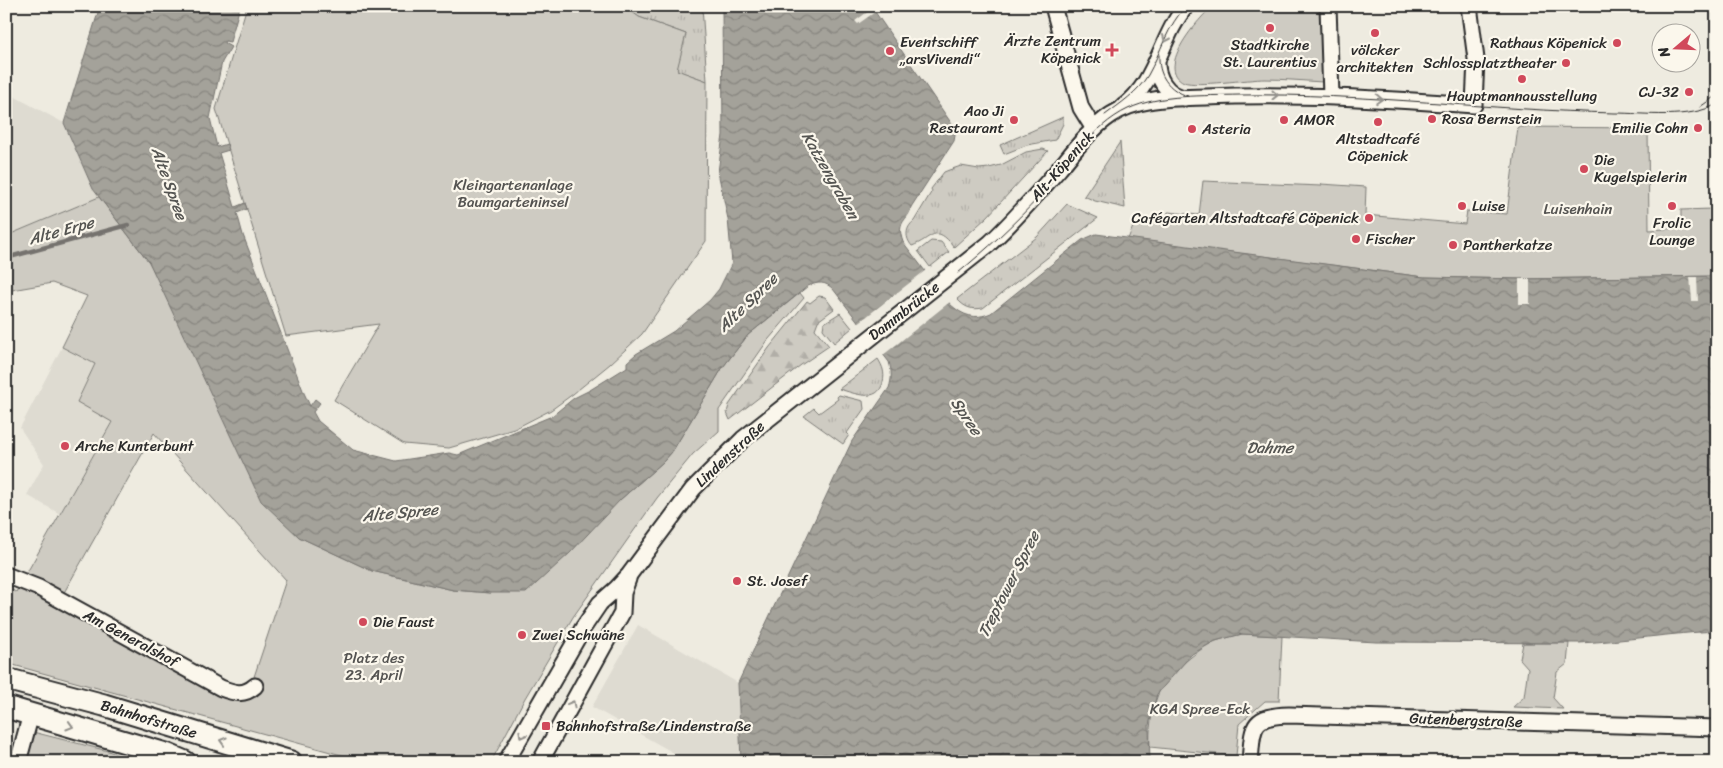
<svg xmlns="http://www.w3.org/2000/svg" width="1723" height="768" font-family="Sriracha,sans-serif">
<style>
.built{fill:#dedbd1}
.grass{fill:url(#grass-tufts);stroke:#7c7b76}
.forest{fill:url(#forest-firs);stroke:#7c7b76}
.green{fill:#cecbc2;stroke:#7c7b76;fill-rule:evenodd}
.water{fill:url(#water-waves);stroke:#74726e}
.pier{fill:#eeebe0}
.lines{fill:none;stroke-linecap:round;stroke-linejoin:round}
.stream{stroke:#74726e;stroke-width:4.5}
.street-casing{stroke:#2b2b2b;stroke-width:19}
.secondary-casing{stroke:#2b2b2b;stroke-width:25}
.street{stroke:#fbf7ec;stroke-width:15}
.secondary{stroke:#fbf7ec;stroke-width:21}
.tram{stroke:#2b2b2b;stroke-width:1}
.oneway{stroke:#93918c}
.poi-dot{fill:#d1495b;stroke:#fbf7ec;stroke-width:2}
.labels{text-anchor:middle;stroke-width:4.5;stroke-linejoin:round;paint-order:stroke}
.poi-label{font-size:15px;fill:#2b2b2b;stroke:#fbf7ec;text-anchor:start}
.street-label{font-size:15px;fill:#2b2b2b;stroke:#fbf7ec}
.park-label{font-size:15px;fill:#545351;stroke:#fbf7ec}
.water-label{font-size:16px;font-style:italic;fill:#555552;stroke:#fbf7ec}
</style>
<defs>
<pattern id="grass-tufts" width="24" height="20" patternUnits="userSpaceOnUse" patternTransform="scale(1.25)"><rect width="24" height="20" fill="#cecbc2"/><path d="M3 7l-1-3M5 7V3M7 7l1-3M15 17l-1-3M17 17v-4M19 17l1-3" fill="none" stroke="#b1aea7"/></pattern>
<pattern id="forest-firs" width="22" height="20" patternUnits="userSpaceOnUse" patternTransform="scale(1.25)"><rect width="22" height="20" fill="#cecbc2"/><path d="M5 1l3.5 6h-7zM16 11l3.5 6h-7z" fill="#b1aea7"/></pattern>
<pattern id="water-waves" width="16" height="10" patternUnits="userSpaceOnUse" patternTransform="scale(1.25)"><rect width="16" height="10" fill="#a4a29a"/><path d="M0 5q4-4 8 0t8 0" fill="none" stroke="#86847e"/></pattern>
</defs>
<rect width="100%" height="100%" fill="#eeebe0"/>
<filter id="ink" filterUnits="userSpaceOnUse"><feTurbulence type="fractalNoise" baseFrequency=".02" numOctaves="2"/><feDisplacementMap in="SourceGraphic" scale="10" xChannelSelector="R" yChannelSelector="G"/><feConvolveMatrix kernelMatrix="1 2 1 2 8 2 1 2 1" color-interpolation-filters="sRGB"/></filter>
<g filter="url(#ink)">
<!-- built -->
<g class="built">
<path d="M6,92L64,123L93,189L99,197L6,236Z"/>
<path d="M62,347L95,364L77,401L112,421L60,514L27,495L44,464L20,428Z"/>
<path d="M638,625L738,683L741,762H690L592,707Z"/>
</g>
<!-- grass -->
<g class="grass">
<path d="M624,6H702L707,81L676,70L686,34L639,17Z"/>
<path d="M1063,117V124L1055,140L1027,145L1004,154L1000,145Z"/>
<path d="M1120,142L1125,208L1095,201L1084,196Z"/>
<path d="M1043,149L1048,151L987,217L954,247C935,222 932,239 912,246C905,238 905,228 914,221L932,191L931,189L944,172L949,170L961,166L979,169L989,168L1001,165L1026,152Z"/>
<path d="M1067,204L1098,218L983,308C972,310 965,308 957,299L1037,237Z"/>
<path d="M931,241L941,242L949,252L930,267L918,251Z"/>
<path d="M840,313L852,328L834,343L823,329L824,323Z"/>
<path d="M878,359C883,367 885,373 883,382C878,404 854,393 839,389Z"/>
<path d="M839,395L863,401L864,409L847,433L849,435L843,444L804,416L814,408L819,413L838,399L837,397Z"/>
</g>
<!-- forest -->
<path class="forest" d="M819,296L825,297L834,309L818,321L815,329L829,346L801,365L730,420L727,413L729,405L769,348L807,301L810,303Z"/>
<!-- green -->
<g class="green">
<path d="M247,6H624L639,17L686,34L677,70L707,81L706,241L642,334L610,364L573,394L551,410L514,429L449,448L404,444L334,400L379,324L286,336L216,109Z"/>
<path d="M1213,6H1321L1323,82C1304,81 1284,79 1265,79C1249,79 1196,87 1184,82C1154,68 1200,17 1213,6Z"/>
<path d="M1518,127L1648,128L1649,230L1681,228V210L1712,209L1711,192H1717V276L1519,279L1424,277L1128,239L1137,217L1166,220L1168,212L1199,215L1203,181L1321,186V184L1366,187L1365,215L1465,224L1467,211L1507,214Z"/>
<path d="M99,197L149,262L299,537L372,571L453,590L490,593L621,499L663,462L672,452L723,367L748,335L800,293L804,298L768,340L719,410V431L693,454L657,498L573,617L525,698L491,762H367L6,663V587L16,592L112,422L77,402L95,364L62,347L87,296L52,283L6,291V236ZM154,433L286,580L247,698L221,696L57,605Z"/>
<path d="M1242,634L1282,636L1279,701H1265L1239,724L1236,756L1150,747C1149,729 1151,713 1157,697C1163,679 1198,648 1216,641C1224,638 1234,636 1242,634Z"/>
<path d="M1523,643H1569L1567,664L1557,672L1553,698L1563,709L1513,707L1524,697L1528,668L1520,659Z"/>
<path d="M33,732L108,751L137,762H25Z"/>
</g>
<!-- water -->
<path class="water" d="M100,6H240L230,42L225,41L224,43L231,47L222,62L210,118L217,147L227,144L229,150L219,153L235,207L245,203L247,209L237,213L243,235L304,393L310,406L315,399L320,403L313,412L318,421L353,450L396,461L449,453L458,455L552,416L574,398L590,390L627,367V362L636,354L674,331L710,300L719,289L732,263L728,219L718,172L723,135L722,6H871L956,130L954,141L911,207C909,221 895,220 903,242L950,304C963,316 975,320 991,313L1082,240L1096,234L1424,277L1519,279L1717,276V631C1671,633 1625,641 1579,643L1376,642L1242,634L1215,641L1192,654L1157,694L1149,725L1150,762H741L738,683L852,441L889,388C892,378 892,372 889,362L833,289C825,281 818,282 808,286L748,335L723,367L672,452L663,462L621,499L570,553L526,593H490L453,590L372,571L299,537L261,501L149,262L93,189L64,123Z"/>
<!-- pier -->
<g class="pier">
<path d="M873,8L875,12L858,24L855,21Z"/>
<path d="M926,270L951,301L882,356L857,324Z"/>
<path d="M1690,277H1697L1698,301H1692Z"/>
<rect x="1519" y="279" width="11" height="25"/>
</g>
<g class="lines">
<!-- stream -->
<path class="stream" d="M6,258L128,225"/>
<!-- street casing -->
<g class="street-casing">
<g id="street">
<path d="M1053,6L1081,108L1094,129"/>
<path d="M1328,6L1331,96"/>
<path d="M1157,60C1156,77 1166,95 1185,98"/>
<path d="M1123,107C1157,82 1160,38 1186,6"/>
<path d="M6,575L39,588L221,688C234,693 244,696 255,686"/>
<path d="M18,762L31,714"/>
<path d="M506,762L583,628L600,603L617,588L629,575L693,489L743,439L989,244C1014,221 1036,195 1059,169C1074,151 1090,129 1111,115C1138,97 1175,98 1206,97C1296,93 1385,99 1474,105L1476,59L1469,6"/>
<path d="M540,762L622,613L623,593L628,579"/>
<path d="M1250,762C1253,727 1250,716 1289,715L1717,728"/>
</g>
</g>
<!-- secondary casing -->
<g class="secondary-casing">
<g id="secondary">
<path d="M6,679L104,705L291,762"/>
<path d="M6,707L166,754L185,762"/>
</g>
</g>
<!-- street -->
<use href="#street" class="street"/>
<!-- secondary -->
<use href="#secondary" class="secondary"/>
<!-- tram -->
<g class="tram">
<path d="M1159,55C1158,75 1168,90 1188,96"/>
<path d="M1700,107L1717,95"/>
<path d="M1105,115C1121,103 1138,92 1148,75C1161,52 1167,26 1186,6"/>
<path d="M958,273C987,249 1013,225 1040,196C1066,167 1092,126 1128,109C1160,94 1204,96 1239,95C1364,93 1489,110 1614,113C1645,113 1689,120 1717,104"/>
</g>
</g>
<!-- one-way arrows -->
<defs><path id="oneway-chevron" d="M-2-3.5L2.5 0L-2 3.5" fill="none" stroke-width="1.6" stroke-linecap="round" stroke-linejoin="round" transform="scale(1.25)"/></defs>
<g class="oneway">
<use href="#oneway-chevron" transform="translate(1166 39) rotate(114)"/>
<use href="#oneway-chevron" transform="translate(1275 95)"/>
<use href="#oneway-chevron" transform="translate(1379 99) rotate(3)"/>
<use href="#oneway-chevron" transform="translate(572 704) rotate(-61)"/>
<use href="#oneway-chevron" transform="translate(70 726) rotate(17)"/>
<use href="#oneway-chevron" transform="translate(522 735) rotate(119)"/>
<use href="#oneway-chevron" transform="translate(223 741) rotate(-163)"/>
</g>
</g>
<!-- markers -->
<g class="poi-dot">
<circle cx="1270" cy="28" r="5"/>
<circle cx="1375" cy="33" r="5"/>
<circle cx="1617" cy="43" r="5"/>
<path d="M1109.5 42.5h5v5h5v5h-5v5h-5v-5h-5v-5h5z"/>
<circle cx="890" cy="51" r="5"/>
<circle cx="1566" cy="63" r="5"/>
<circle cx="1522" cy="79" r="5"/>
<circle cx="1689" cy="92" r="5"/>
<circle cx="1432" cy="119" r="5"/>
<circle cx="1014" cy="120" r="5"/>
<circle cx="1284" cy="120" r="5"/>
<circle cx="1378" cy="122" r="5"/>
<circle cx="1698" cy="128" r="5"/>
<circle cx="1192" cy="129" r="5"/>
<circle cx="1584" cy="169" r="5"/>
<circle cx="1462" cy="206" r="5"/>
<circle cx="1672" cy="206" r="5"/>
<circle cx="1369" cy="218" r="5"/>
<circle cx="1356" cy="239" r="5"/>
<circle cx="1453" cy="245" r="5"/>
<circle cx="65" cy="446" r="5"/>
<circle cx="737" cy="581" r="5"/>
<circle cx="363" cy="622" r="5"/>
<circle cx="522" cy="635" r="5"/>
<rect x="541" y="721" width="10" height="10" rx="2.5"/>
</g>
<g class="labels">
<!-- poi labels -->
<g class="poi-label">
<text x="1101" y="46" text-anchor="end">Ärzte Zentrum<tspan x="1101" dy="17">Köpenick</tspan></text>
<text x="900" y="47">Eventschiff<tspan x="900" dy="17">„arsVivendi“</tspan></text>
<text x="1607" y="48" text-anchor="end">Rathaus Köpenick</text>
<text x="1270" y="50" text-anchor="middle">Stadtkirche<tspan x="1270" dy="17">St. Laurentius</tspan></text>
<text x="1375" y="55" text-anchor="middle">völcker<tspan x="1375" dy="17">architekten</tspan></text>
<text x="1556" y="68" text-anchor="end">Schlossplatztheater</text>
<text x="1679" y="97" text-anchor="end">CJ-32</text>
<text x="1522" y="101" text-anchor="middle">Hauptmannausstellung</text>
<text x="1004" y="116" text-anchor="end">Aao Ji<tspan x="1004" dy="17">Restaurant</tspan></text>
<text x="1442" y="124">Rosa Bernstein</text>
<text x="1294" y="125">AMOR</text>
<text x="1688" y="133" text-anchor="end">Emilie Cohn</text>
<text x="1202" y="134">Asteria</text>
<text x="1378" y="144" text-anchor="middle">Altstadtcafé<tspan x="1378" dy="17">Cöpenick</tspan></text>
<text x="1594" y="165">Die<tspan x="1594" dy="17">Kugelspielerin</tspan></text>
<text x="1472" y="211">Luise</text>
<text x="1359" y="223" text-anchor="end">Cafégarten Altstadtcafé Cöpenick</text>
<text x="1672" y="228" text-anchor="middle">Frolic<tspan x="1672" dy="17">Lounge</tspan></text>
<text x="1366" y="244">Fischer</text>
<text x="1463" y="250">Pantherkatze</text>
<text x="75" y="451">Arche Kunterbunt</text>
<text x="747" y="586">St. Josef</text>
<text x="373" y="627">Die Faust</text>
<text x="532" y="640">Zwei Schwäne</text>
<text x="556" y="731">Bahnhofstraße/Lindenstraße</text>
</g>
<!-- street labels -->
<g class="street-label">
<text transform="translate(1062 166) rotate(-49)" y="5">Alt-Köpenick</text>
<text transform="translate(904 311) rotate(-38)" y="5">Dammbrücke</text>
<text transform="translate(730 454) rotate(-43)" y="5">Lindenstraße</text>
<text transform="translate(131 638) rotate(28)" y="5">Am Generalshof</text>
<text transform="translate(149 719) rotate(17)" y="5">Bahnhofstraße</text>
<text transform="translate(1466 720) rotate(2)" y="5">Gutenbergstraße</text>
</g>
<!-- park labels -->
<g class="park-label">
<text x="513" y="190">Kleingartenanlage<tspan x="513" dy="17">Baumgarteninsel</tspan></text>
<text x="1578" y="214">Luisenhain</text>
<text x="374" y="663">Platz des<tspan x="374" dy="17">23. April</tspan></text>
<text x="1200" y="714">KGA Spree-Eck</text>
</g>
<!-- water labels -->
<g class="water-label">
<text transform="translate(831 175) rotate(60)" y="6">Katzengraben</text>
<text transform="translate(170 183) rotate(70)" y="6">Alte Spree</text>
<text transform="translate(61 230) rotate(-15)" y="6">Alte Erpe</text>
<text transform="translate(747 302) rotate(-44)" y="6">Alte Spree</text>
<text transform="translate(967 416) rotate(56)" y="6">Spree</text>
<text x="1270" y="453">Dahme</text>
<text transform="translate(400 512) rotate(-5)" y="6">Alte Spree</text>
<text transform="translate(1008 584) rotate(-63)" y="6">Treptower Spree</text>
</g>
</g>
<!-- margin -->
<rect width="1723" height="768" fill="none" stroke="#fbf7ec" stroke-width="25"/>
<rect x="12" y="12" width="1698" height="743" fill="none" stroke="#2b2b2b" stroke-width="2" filter="url(#ink)"/>
<!-- north arrow -->
<g transform="translate(1676 48) rotate(251)"><circle r="24" fill="#fbf7ec" stroke="#a8a59f"/>
<path d="M0-4L9 19L0 12L-9 19Z" fill="#d1495b"/>
<text y="-8" font-size="14" font-weight="bold" text-anchor="middle" fill="#2b2b2b">N</text>
</g>
</svg>
